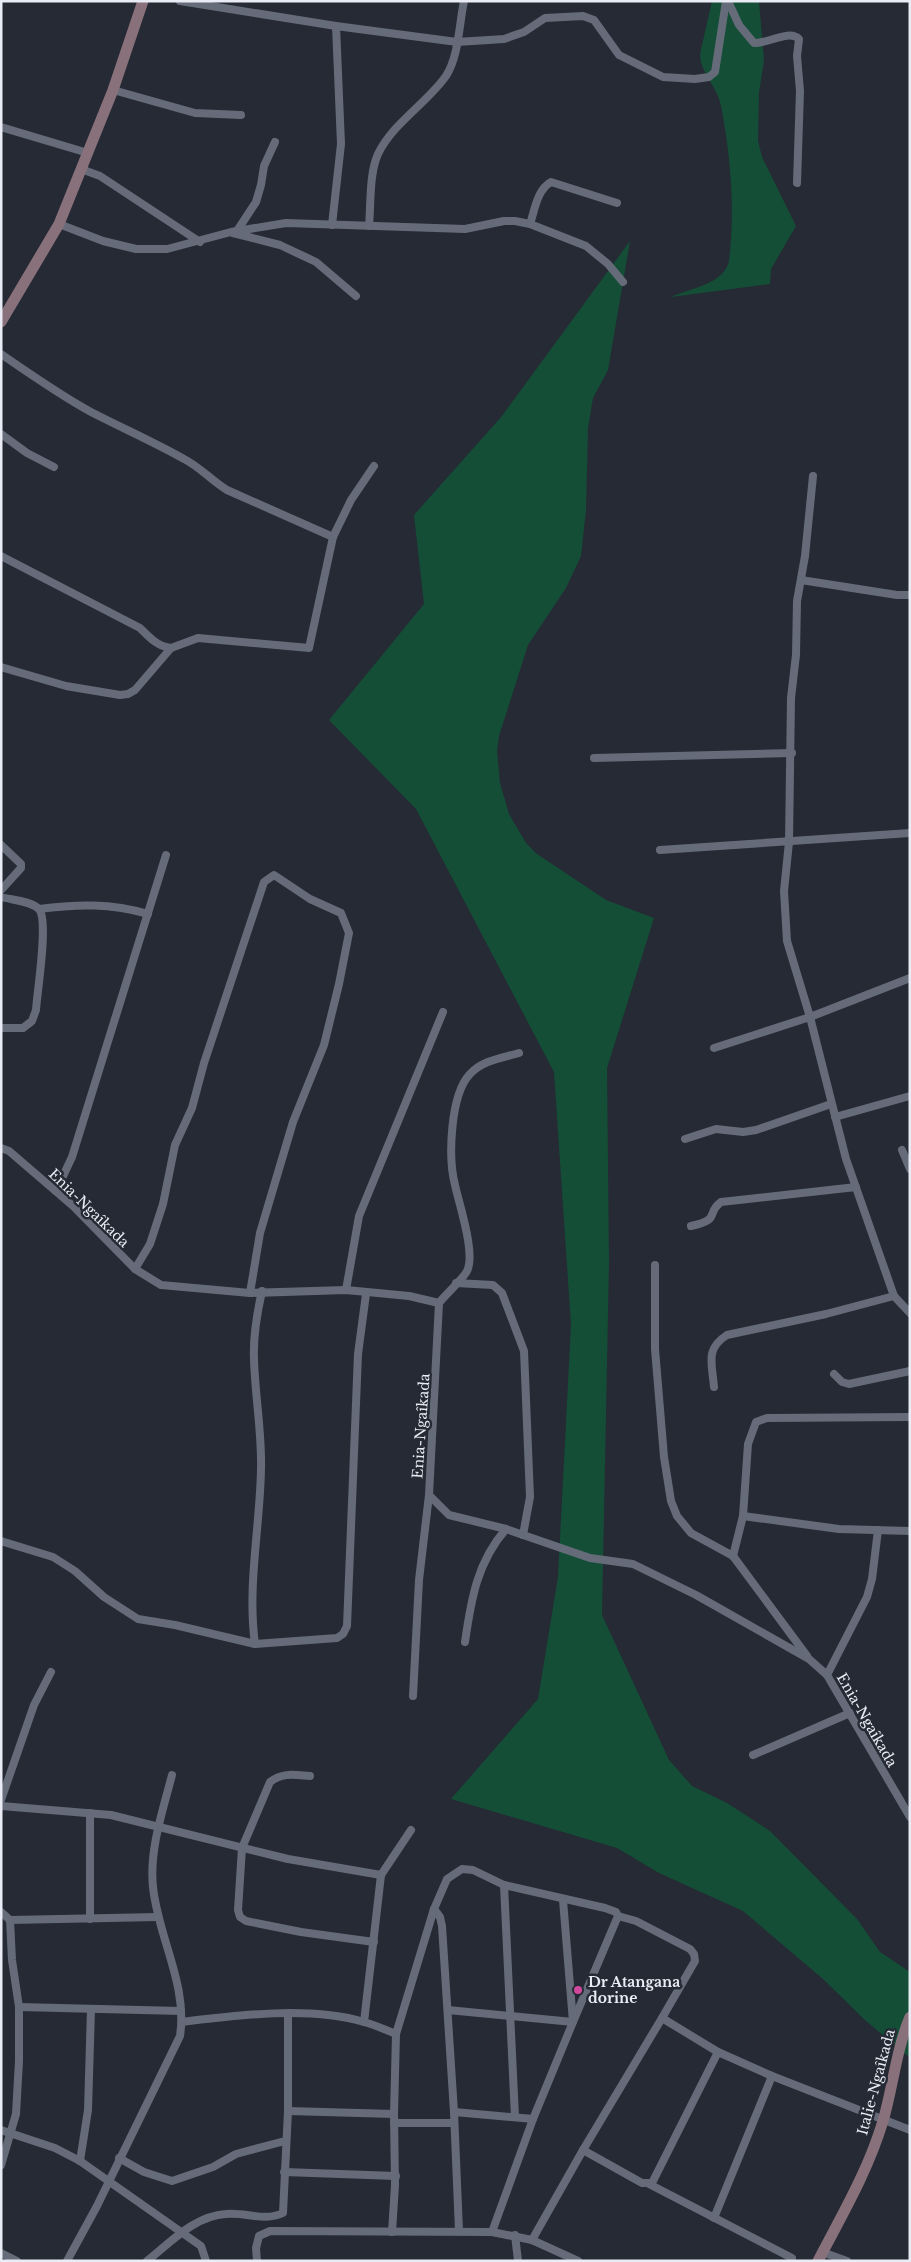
<svg xmlns="http://www.w3.org/2000/svg" width="911" height="2262" font-family="'Libre Baskerville',serif">
<style>
.green{fill:#144e37}
.lines{fill:none;stroke-linecap:round;stroke-linejoin:round}
.street{stroke:#656b78;stroke-width:8}
.secondary{stroke:#88717a;stroke-width:11}
.hotel-dot{fill:#d1479c;stroke:#252a34;stroke-width:2}
.labels{text-anchor:middle;stroke-width:5;stroke-linejoin:round;paint-order:stroke}
.street-label{font-size:14px;fill:#e9ecf4;stroke:#252a34}
.poi-label{font-size:14px;font-weight:bold;fill:#e9ecf4;stroke:#252a34;text-anchor:start}
</style>
<rect width="100%" height="100%" fill="#252a34"/>
<!-- green -->
<g class="green">
<path d="M712,1H759L764,61L759,92L758,141L762,157L796,226L771,269L770,284L671,297C691,288 724,284 729,261C735,209 731,158 721,106C718,87 700,73 700,54Z"/>
<path d="M630,241L608,370L593,398L588,428L586,510L581,556L566,588L528,645L499,736L497,751L500,783L509,814L526,843L537,854L606,900L654,918L607,1068L609,1262L602,1615L669,1760L692,1786L727,1803L770,1831L857,1919L880,1952L910,1972V2058L866,2021L823,1979L743,1911L659,1873L617,1848L451,1799L538,1699L558,1577L571,1325L554,1072L416,809L329,720L424,604L414,515L502,416Z"/>
</g>
<g class="lines">
<!-- street -->
<g class="street">
<path d="M180,1L336,26L457,42L504,39L524,32L545,18L583,16L594,20L619,55L663,77L695,79L709,77L715,72L726,1"/>
<path d="M728,1L739,25L754,43C768,44 789,29 799,39L797,56L800,91L797,183"/>
<path d="M113,90L195,113L241,115"/>
<path d="M1,127L88,153"/>
<path d="M81,169L100,176L200,242"/>
<path d="M59,224L103,241L136,249H167L231,232L286,223L465,229L504,221H515L530,224L586,246L608,264L623,282"/>
<path d="M530,224C535,209 537,190 551,182L617,203"/>
<path d="M332,225L341,144L336,26"/>
<path d="M369,226C371,204 369,174 378,154C393,123 427,103 446,76C459,56 459,24 464,1"/>
<path d="M237,231L256,202L261,185L264,166L275,142"/>
<path d="M233,233L280,245L316,262L356,296"/>
<path d="M1,354C30,374 60,395 91,412C122,428 154,442 184,459C200,467 212,481 227,490L333,537"/>
<path d="M1,434L27,453L54,467"/>
<path d="M813,476L805,556L797,601L796,655L791,698L789,842L784,891L787,941L810,1017L846,1159L894,1296L910,1313"/>
<path d="M1,556L140,628C150,638 157,646 171,648"/>
<path d="M801,580L897,595H910"/>
<path d="M1,667L66,686L120,695L128,694L135,690L171,648L198,638L309,648L333,537L351,500L374,466"/>
<path d="M594,758L792,753"/>
<path d="M1,845L21,864V868L1,890"/>
<path d="M660,850L910,833"/>
<path d="M1,897C12,900 31,901 39,909C49,920 37,993 36,1010L32,1021L23,1028H1"/>
<path d="M39,909C76,904 111,903 148,914"/>
<path d="M714,1048L810,1017L910,978"/>
<path d="M835,1117L910,1096"/>
<path d="M685,1139L716,1129L743,1132L756,1130L831,1104"/>
<path d="M1,1148L9,1151L73,1206L135,1269L161,1285L250,1293L346,1290L409,1296L439,1303L429,1495L449,1515L506,1529L590,1558L633,1564L696,1595L809,1659L827,1675L910,1817"/>
<path d="M902,1150L910,1169"/>
<path d="M56,1191L72,1157L166,855"/>
<path d="M691,1226C722,1219 705,1214 721,1202L856,1187"/>
<path d="M655,1265V1349L664,1457L671,1501L677,1516L691,1533L733,1556L807,1656"/>
<path d="M135,1269L150,1244L163,1204L175,1145L192,1108L204,1063L264,882L274,875L310,899L341,913L349,933L339,984L324,1045L293,1122L260,1233L250,1293"/>
<path d="M456,1283L493,1285L502,1293L524,1351L530,1497L523,1535"/>
<path d="M346,1290L359,1216L443,1012"/>
<path d="M439,1303C445,1295 464,1278 467,1271C476,1254 459,1204 455,1185C448,1158 450,1095 470,1074C483,1060 502,1058 519,1053"/>
<path d="M834,1374L842,1382L849,1384L910,1371"/>
<path d="M714,1387C712,1363 705,1349 727,1335L826,1314L894,1296"/>
<path d="M743,1516L839,1529L910,1531"/>
<path d="M1,1541L53,1557L75,1571L104,1597L138,1619L175,1625L255,1644L337,1638L343,1634L347,1626L358,1354L366,1294"/>
<path d="M733,1556L743,1516L748,1444L756,1422L767,1418L910,1417"/>
<path d="M465,1642C471,1600 477,1562 506,1529"/>
<path d="M255,1644C247,1587 260,1527 261,1469C262,1432 255,1396 254,1359C253,1336 257,1313 262,1291"/>
<path d="M827,1675L867,1597L872,1579L878,1530"/>
<path d="M413,1696L419,1580L429,1495"/>
<path d="M753,1755L850,1713"/>
<path d="M310,1776C295,1775 283,1772 270,1782L242,1848L238,1910L240,1917L246,1921L301,1932L374,1942"/>
<path d="M1,1800L34,1705L51,1672"/>
<path d="M1,1806L111,1815L288,1859L381,1875"/>
<path d="M504,1885L515,2117"/>
<path d="M434,1909L440,1917L442,1926L454,2112L459,2231"/>
<path d="M1,1912L10,1920L12,1960L19,2007V2061L16,2114L1,2165"/>
<path d="M618,1916L636,1921L690,1949L694,1954L695,1961L662,2018"/>
<path d="M90,1919V1813"/>
<path d="M10,1920L158,1917"/>
<path d="M19,2007L181,2011"/>
<path d="M182,2022C238,2015 310,2006 364,2022C375,2025 386,2030 396,2034"/>
<path d="M364,2022L381,1875L411,1830"/>
<path d="M288,2111L394,2114"/>
<path d="M454,2112L533,2119"/>
<path d="M394,2123H454"/>
<path d="M1,2130L55,2148L80,2161L201,2246L206,2261"/>
<path d="M583,2150L642,2183H652L718,2052"/>
<path d="M119,2158L144,2172L172,2181L213,2167L236,2154L285,2141"/>
<path d="M80,2161L88,2110L91,2009"/>
<path d="M284,2172L396,2176"/>
<path d="M649,2184L792,2258"/>
<path d="M714,2218L772,2076"/>
<path d="M392,2232L395,2185L394,2114L396,2034L434,1909L447,1879L462,1869L473,1870L504,1885L605,1908L616,1912L618,1916L573,2022L448,2010"/>
<path d="M492,2232L533,2119L573,2022L563,1900"/>
<path d="M515,2235L518,2261"/>
<path d="M532,2240L583,2150L662,2018L718,2052L772,2076L910,2130"/>
<path d="M822,2252L847,2261"/>
<path d="M1,2253L17,2261"/>
<path d="M67,2261L97,2206L180,2036C188,1985 158,1937 153,1887C149,1850 163,1810 172,1775"/>
<path d="M147,2261C171,2242 194,2216 226,2214C246,2212 264,2222 283,2213L288,2111V2014"/>
<path d="M257,2261L256,2248L259,2236L270,2231L492,2232L532,2240L578,2261"/>
</g>
<!-- secondary -->
<g class="secondary">
<path d="M1,322L59,224L113,90L143,1"/>
<path d="M818,2261C842,2215 868,2171 883,2121C893,2087 896,2050 910,2017"/>
</g>
</g>
<!-- markers -->
<circle class="hotel-dot" cx="578" cy="1990" r="5"/>
<g class="labels">
<!-- street labels -->
<g class="street-label">
<text transform="translate(89 1208) rotate(44)" y="5">Enia-Ngaîkada</text>
<text transform="translate(421 1426) rotate(-86)" y="5">Enia-Ngaîkada</text>
<text transform="translate(867 1720) rotate(60)" y="5">Enia-Ngaîkada</text>
<text transform="translate(876 2082) rotate(-75)" y="5">Italie-Ngaîkada</text>
</g>
<!-- poi labels -->
<g class="poi-label">
<text x="588" y="1987">Dr Atangana<tspan x="588" dy="16">dorine</tspan></text>
</g>
</g>
<!-- border -->
<rect width="911" height="2262" fill="none" stroke="#e9ecf4" stroke-width="5"/>
</svg>
